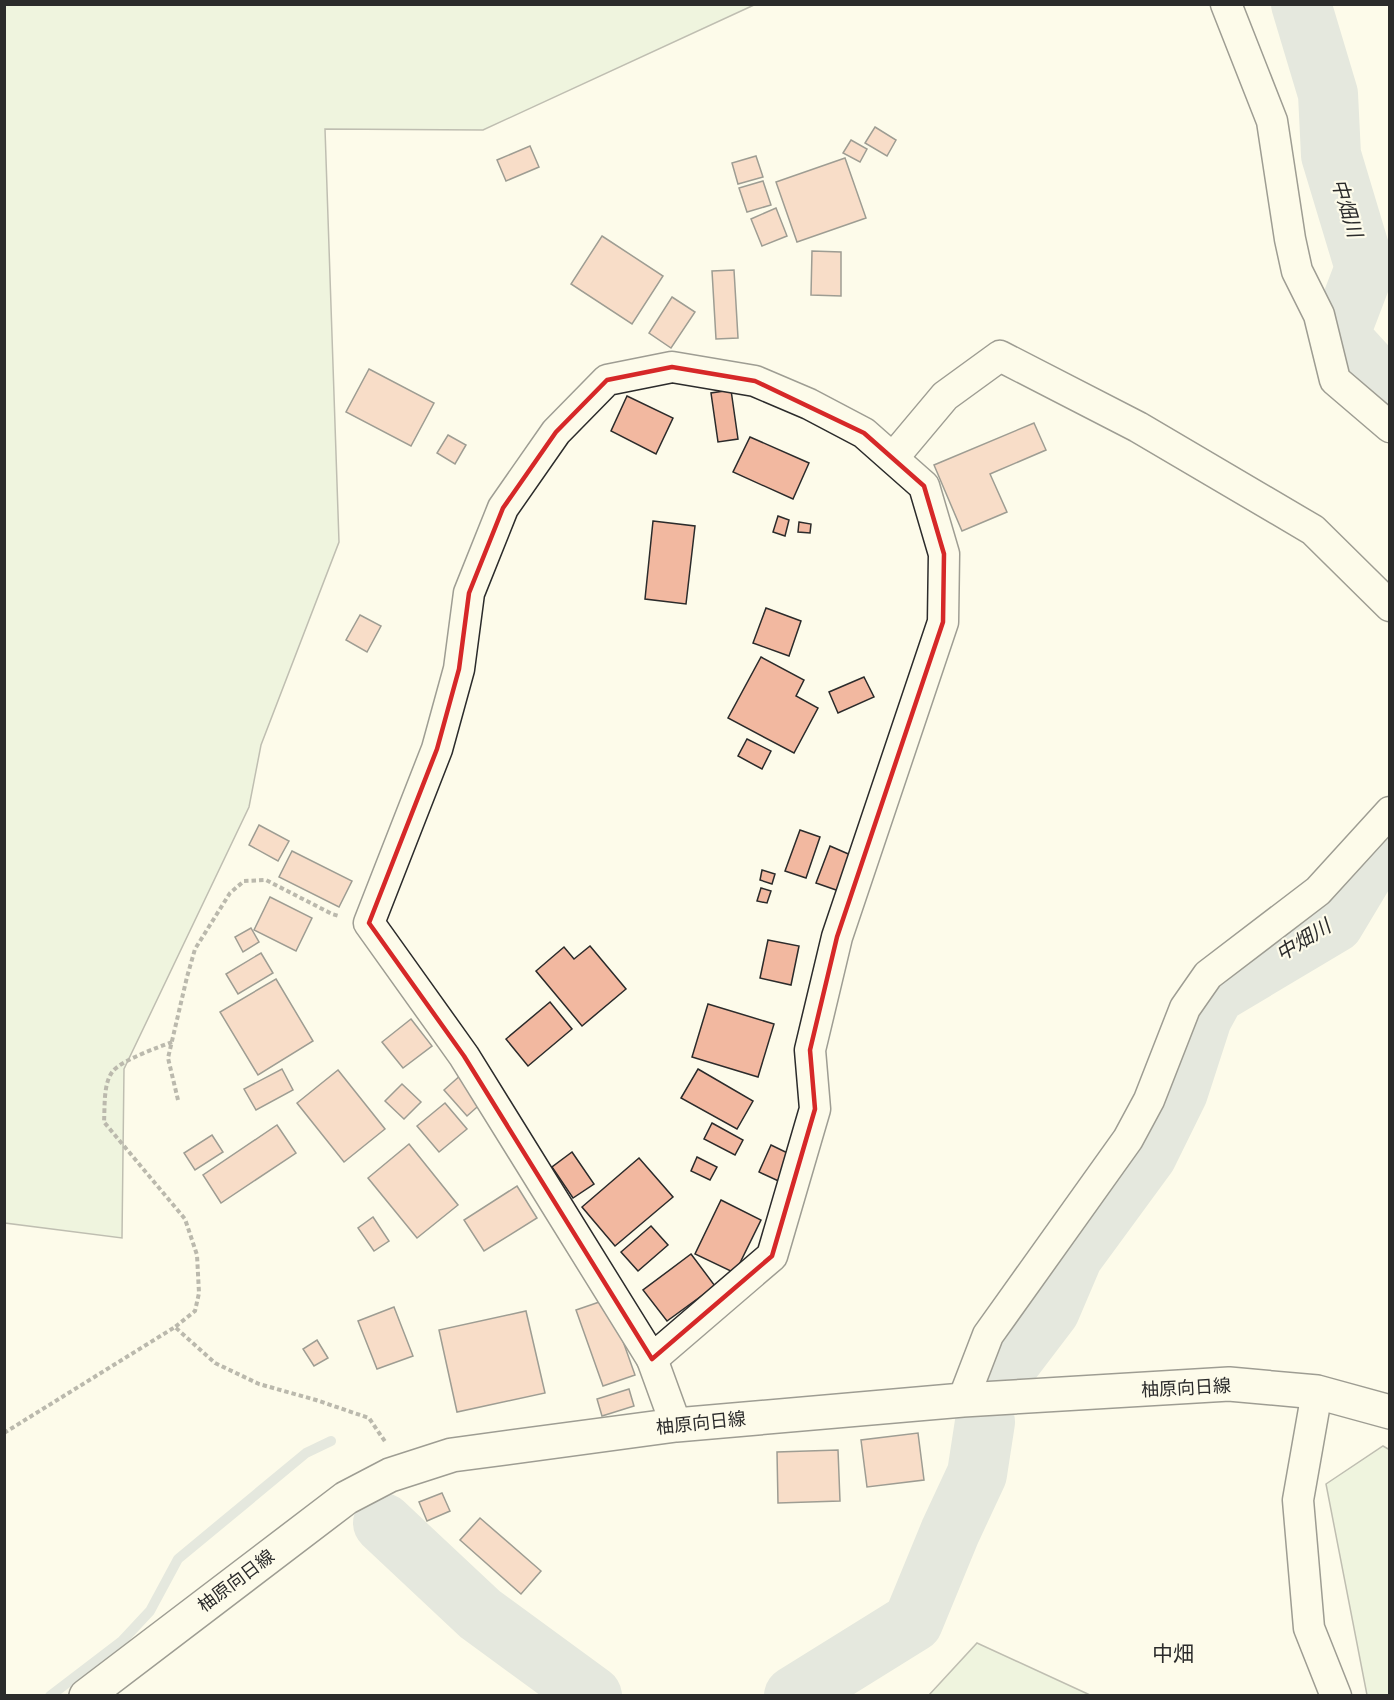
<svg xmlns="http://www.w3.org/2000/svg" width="1394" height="1700" font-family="'Asap Condensed','Noto Sans JP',sans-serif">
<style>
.green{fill:#deebd1;stroke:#74746e;stroke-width:1.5}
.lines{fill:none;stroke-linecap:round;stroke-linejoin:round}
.stream{stroke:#c7d0d0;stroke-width:10}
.river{stroke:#c7d0d0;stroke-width:60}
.building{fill:#f2b8a0;stroke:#2b2b2b;stroke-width:1.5}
.minor-casing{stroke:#2b2b2b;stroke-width:33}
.secondary-casing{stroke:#2b2b2b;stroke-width:36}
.path{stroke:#6a6964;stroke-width:4;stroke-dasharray:4.5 3;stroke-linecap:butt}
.minor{stroke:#fdfbea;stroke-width:30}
.secondary{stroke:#fdfbea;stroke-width:33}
.marked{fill:none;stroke:#d62828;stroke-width:4.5;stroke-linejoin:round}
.labels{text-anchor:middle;stroke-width:4.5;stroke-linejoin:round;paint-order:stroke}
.street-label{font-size:18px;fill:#2b2b2b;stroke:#fdfbea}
.water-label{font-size:20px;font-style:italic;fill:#2b2b2b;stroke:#fdfbea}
.quarter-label{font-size:21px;fill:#2b2b2b;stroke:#fdfbea}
</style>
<rect width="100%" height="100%" fill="#fdfbea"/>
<!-- green -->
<g class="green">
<path d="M5,4L754,5L483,130L325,129L339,542L261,745L249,807L124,1069L122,1238L5,1223Z"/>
<path d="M1383,1446L1390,1450L1389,1695H1367L1326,1484Z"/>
<path d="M977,1643L1090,1695H929Z"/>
</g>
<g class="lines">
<!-- stream -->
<path class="stream" d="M50,1696L122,1641L150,1611L178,1559L306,1453L331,1441"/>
<!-- river -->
<g class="river">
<path d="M1301,4L1328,94L1331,155L1365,268L1339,336L1390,392"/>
<path d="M996,1381L1050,1310L1073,1256L1147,1155L1178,1092L1202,1018L1215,994L1334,923L1373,858L1390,846"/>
<path d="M383,1523L480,1614L592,1696"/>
<path d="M794,1696L913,1622L950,1532L977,1474L985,1422"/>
</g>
</g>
<!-- building -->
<g class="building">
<path d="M875,127L896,140L887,156L865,143Z"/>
<path d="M851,140L867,149L860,162L843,153Z"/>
<path d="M530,146L539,167L506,181L497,160Z"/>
<path d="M756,156L763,177L738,184L732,163Z"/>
<path d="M845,158L866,218L797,242L776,182Z"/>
<path d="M763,181L771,205L747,212L739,188Z"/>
<path d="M776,208L787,236L762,246L751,219Z"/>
<path d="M602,236L663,276L632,324L571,284Z"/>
<path d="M812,251L841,252V296L811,295Z"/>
<path d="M734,270L738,338L716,339L712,271Z"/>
<path d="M672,297L695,312L671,348L649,333Z"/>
<path d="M369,369L434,403L411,446L346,412Z"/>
<path d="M731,390L738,439L718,442L711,393Z"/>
<path d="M627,396L673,418L656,454L611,431Z"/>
<path d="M1034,423L1046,450L990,474L1007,512L962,531L934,465Z"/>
<path d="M448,435L466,445L455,464L437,453Z"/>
<path d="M750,437L809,463L793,499L733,472Z"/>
<path d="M778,516L789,520L785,536L773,532Z"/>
<path d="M653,521L695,526L686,604L645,599Z"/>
<path d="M799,522L811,524L810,533L798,532Z"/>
<path d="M766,608L801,621L789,656L753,643Z"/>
<path d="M360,615L381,626L367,652L346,640Z"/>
<path d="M761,657L804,680L796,696L818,708L794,753L728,718Z"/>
<path d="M864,677L874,697L838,713L829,692Z"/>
<path d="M747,739L771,751L762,769L738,756Z"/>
<path d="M259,825L289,841L278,861L249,845Z"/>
<path d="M800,830L820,837L806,878L785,871Z"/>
<path d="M830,846L853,856L839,891L816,883Z"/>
<path d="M292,851L352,881L339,907L279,877Z"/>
<path d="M762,870L775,874L772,884L760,880Z"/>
<path d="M761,888L771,891L767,903L757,901Z"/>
<path d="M270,897L312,918L296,951L254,930Z"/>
<path d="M251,928L259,942L243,952L235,937Z"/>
<path d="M768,940L799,946L791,985L760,978Z"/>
<path d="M590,946L626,989L582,1026L536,971L564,947L574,959Z"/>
<path d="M261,953L273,973L238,994L226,974Z"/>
<path d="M276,979L313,1041L258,1075L220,1012Z"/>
<path d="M550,1002L572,1029L528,1066L506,1039Z"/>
<path d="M708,1004L774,1024L758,1077L692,1057Z"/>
<path d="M411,1019L432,1046L403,1068L382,1042Z"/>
<path d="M282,1069L293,1090L256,1110L244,1089Z"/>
<path d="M698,1069L753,1101L737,1129L681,1098Z"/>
<path d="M338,1070L385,1129L344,1162L297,1103Z"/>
<path d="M462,1074L485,1100L467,1116L444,1090Z"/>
<path d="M402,1084L421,1102L404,1119L385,1101Z"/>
<path d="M445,1103L467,1129L439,1152L417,1126Z"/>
<path d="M712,1123L743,1140L735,1155L704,1139Z"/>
<path d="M277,1125L296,1153L221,1203L203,1175Z"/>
<path d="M212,1135L223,1152L195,1170L184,1153Z"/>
<path d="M409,1144L458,1205L417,1238L368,1178Z"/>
<path d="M771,1145L798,1158L785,1184L759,1172Z"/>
<path d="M572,1152L594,1184L573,1198L552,1167Z"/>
<path d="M697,1157L717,1167L710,1180L691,1171Z"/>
<path d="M639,1158L673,1197L615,1246L582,1207Z"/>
<path d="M517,1186L537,1218L484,1251L464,1220Z"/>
<path d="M721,1200L761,1220L735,1273L695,1254Z"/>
<path d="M373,1217L389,1241L374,1251L358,1228Z"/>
<path d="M651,1226L668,1245L638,1271L621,1252Z"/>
<path d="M691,1254L715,1286L667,1321L643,1290Z"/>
<path d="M608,1299L635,1375L603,1386L576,1310Z"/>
<path d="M394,1307L413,1356L377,1369L358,1321Z"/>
<path d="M526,1311L545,1393L457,1412L439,1330Z"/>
<path d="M317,1340L328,1358L314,1366L303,1349Z"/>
<path d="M629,1389L634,1406L602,1416L597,1399Z"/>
<path d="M918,1433L924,1480L867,1487L861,1440Z"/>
<path d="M838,1450L840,1501L778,1503L777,1452Z"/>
<path d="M442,1493L450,1511L427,1521L419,1502Z"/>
<path d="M480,1518L541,1571L521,1594L460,1540Z"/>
</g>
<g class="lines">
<!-- minor casing -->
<g class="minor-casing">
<g id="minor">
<path d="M1226,4L1272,121L1290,239L1297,271L1319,315L1335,380L1390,427"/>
<path d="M672,367L755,381L809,404L864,433L924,486L944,554L943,622L837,937L810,1050L815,1109L772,1256L652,1359L464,1056L369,923L437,749L459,669L469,593L503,508L556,432L607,380Z"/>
<path d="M893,458L945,396L1000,356L1138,427L1313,530L1390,606"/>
<path d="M652,1359L676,1425"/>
<path d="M1317,1392L1298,1500L1309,1628L1336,1696"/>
<path d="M963,1400L988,1335L1128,1139L1149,1100L1185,1008L1208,975L1318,891L1390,812"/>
</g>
</g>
<!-- secondary casing -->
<g class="secondary-casing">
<path id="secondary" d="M86,1696L346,1498L390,1475L452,1455L676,1425L963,1400L1229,1384L1317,1392L1390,1412"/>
</g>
<!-- path -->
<g class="path">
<path d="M172,1042C159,1047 122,1060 113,1071C103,1083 105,1107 104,1122L185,1219L197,1255L199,1293L195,1311L175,1327"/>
<path d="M178,1100L168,1058L187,977L195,949L230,893L244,881L266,880L332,914L339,916"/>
<path d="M4,1433L175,1327L215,1363L259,1384L316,1400L369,1418L386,1443"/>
</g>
<!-- minor -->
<use href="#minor" class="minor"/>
<!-- secondary -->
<use href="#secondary" class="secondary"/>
</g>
<!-- marked area -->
<path d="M0 0H1394V1700H0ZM672,367L755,381L864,433L924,486L944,554L943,622L837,937L810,1050L815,1109L772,1256L652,1359L464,1056L369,923L437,749L459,669L469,593L503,508L556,432L607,380Z" fill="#fdfbea" fill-opacity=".55" fill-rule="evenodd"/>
<path class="marked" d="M672,367L755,381L864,433L924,486L944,554L943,622L837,937L810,1050L815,1109L772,1256L652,1359L464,1056L369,923L437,749L459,669L469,593L503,508L556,432L607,380Z"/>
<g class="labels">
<!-- street labels -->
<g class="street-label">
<text transform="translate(1186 1388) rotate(-3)" y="6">柚原向日線</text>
<text transform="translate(701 1423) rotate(-6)" y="6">柚原向日線</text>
<text transform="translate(236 1581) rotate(-37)" y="6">柚原向日線</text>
</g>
<!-- water labels -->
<g class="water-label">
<text transform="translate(1347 208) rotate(73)" y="7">中畑川</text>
<text transform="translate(1303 940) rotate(-32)" y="7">中畑川</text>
</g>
<!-- quarter labels -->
<g class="quarter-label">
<text x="1173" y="1661">中畑</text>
</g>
</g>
<!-- border -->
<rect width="1394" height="1700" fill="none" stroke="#2b2b2b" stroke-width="12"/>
</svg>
